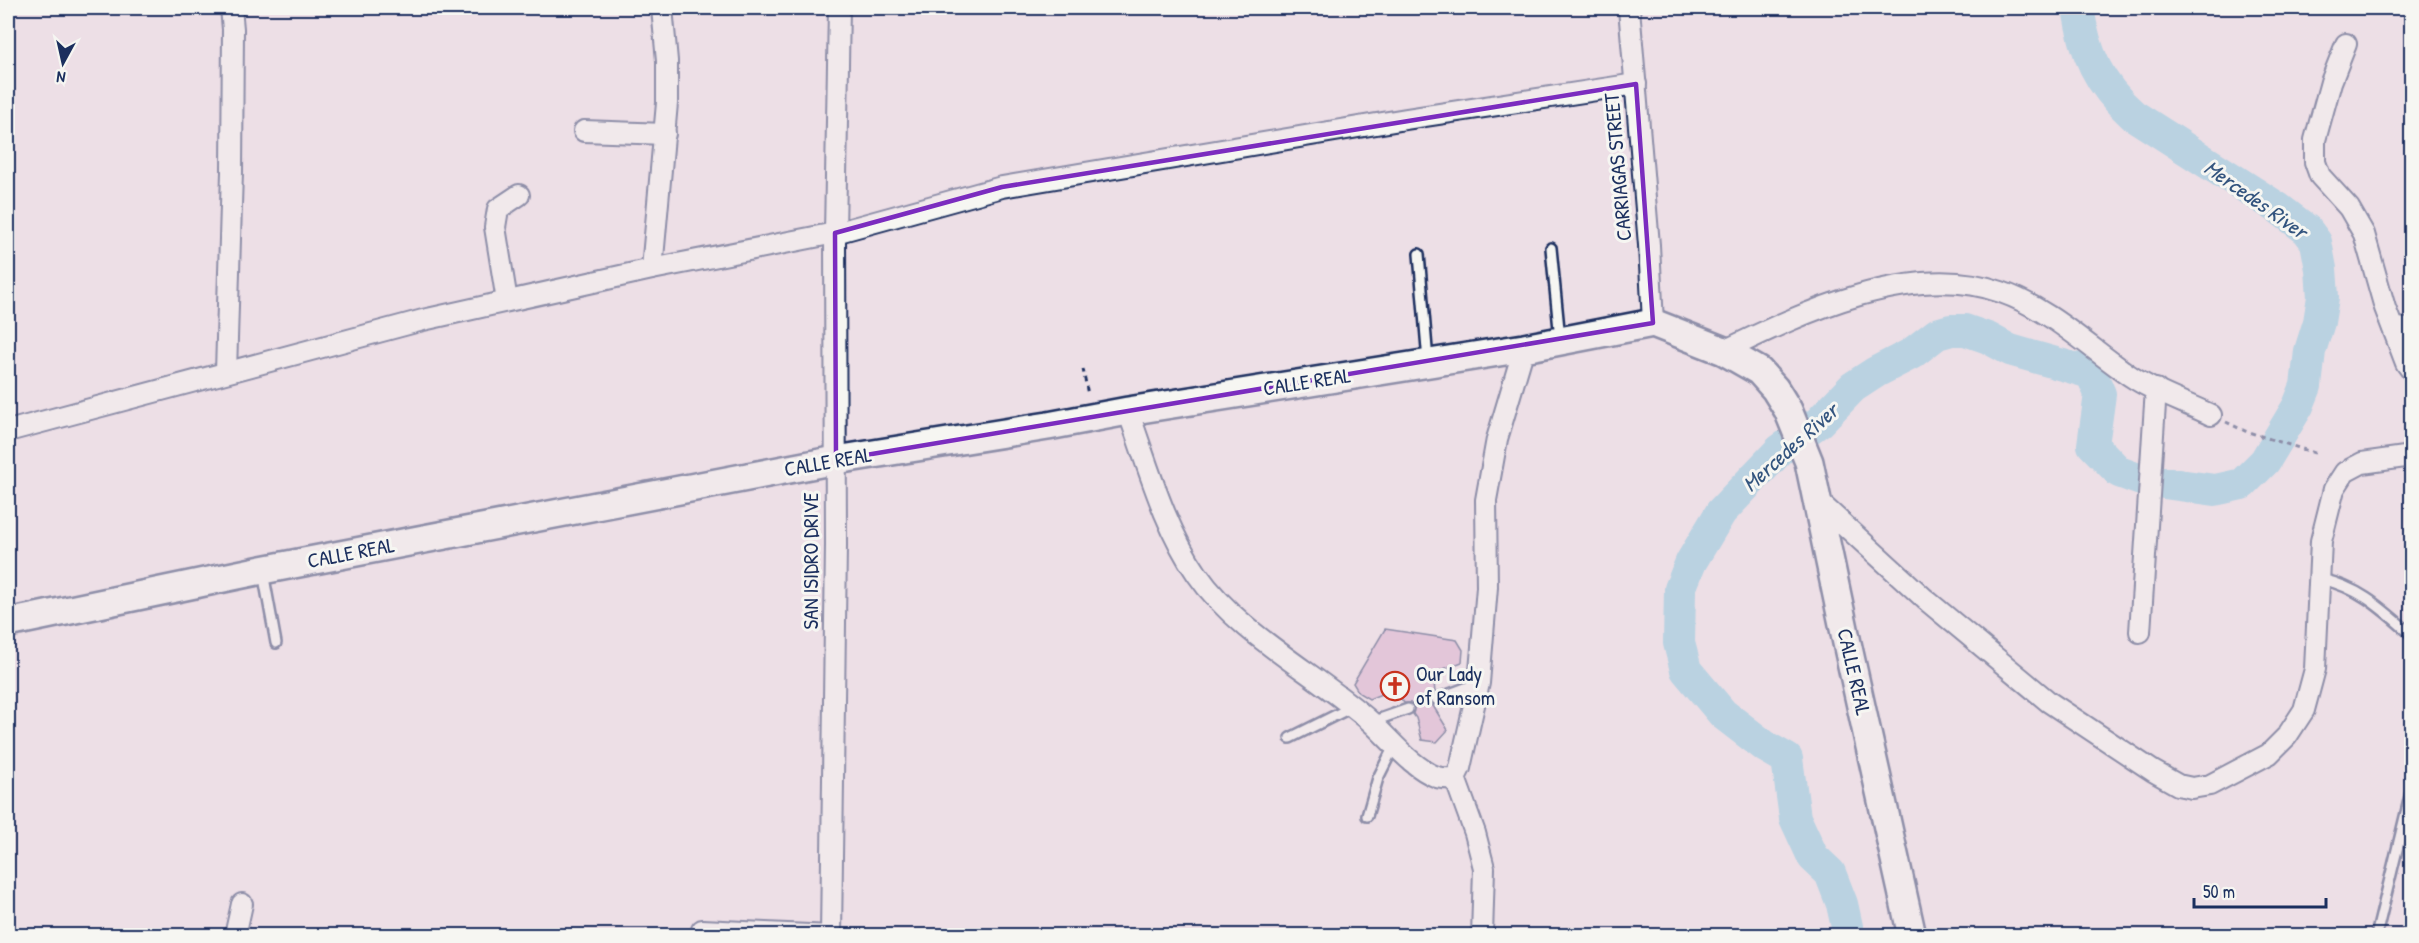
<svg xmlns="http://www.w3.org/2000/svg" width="2419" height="943" font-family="'Patrick Hand',sans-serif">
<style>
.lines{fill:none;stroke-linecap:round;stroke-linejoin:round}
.river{stroke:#7bc4dc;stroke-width:32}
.building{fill:#d7a9cb;stroke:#1b2f5e;stroke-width:1.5}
.lane-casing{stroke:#1b2f5e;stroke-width:14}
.street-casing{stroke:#1b2f5e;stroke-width:24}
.secondary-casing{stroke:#1b2f5e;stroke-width:32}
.path{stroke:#1b2f5e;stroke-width:3;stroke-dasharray:4.5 4.5;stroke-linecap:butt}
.lane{stroke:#f6f6f2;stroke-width:9}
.street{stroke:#f6f6f2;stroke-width:20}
.secondary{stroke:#f6f6f2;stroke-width:27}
.marked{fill:none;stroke:#7b2cbf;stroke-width:4.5;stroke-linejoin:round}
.labels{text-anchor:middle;stroke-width:6;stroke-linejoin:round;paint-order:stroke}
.street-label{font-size:21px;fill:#1b2f5e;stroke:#f6f6f2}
.poi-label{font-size:21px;fill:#1b2f5e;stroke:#f6f6f2;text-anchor:start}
.water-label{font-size:22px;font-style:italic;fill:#33547e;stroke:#f6f6f2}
</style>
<rect width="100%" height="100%" fill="#eddfe6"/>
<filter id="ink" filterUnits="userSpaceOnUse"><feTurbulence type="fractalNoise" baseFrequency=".0167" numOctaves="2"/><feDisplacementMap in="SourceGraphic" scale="12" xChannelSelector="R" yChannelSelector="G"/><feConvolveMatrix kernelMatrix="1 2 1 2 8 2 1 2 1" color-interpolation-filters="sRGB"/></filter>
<g filter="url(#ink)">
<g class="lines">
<!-- river -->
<g class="river">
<path d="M2078,8C2085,53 2098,84 2133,115L2278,208L2307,230L2316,242L2321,269L2323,297L2319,322L2310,351L2306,386L2298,406L2265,461L2242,484L2215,490L2164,483"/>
<path d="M1849,936L1842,904L1830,873L1813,857L1795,818L1787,759L1766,747L1723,714L1686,670L1679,643L1680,589L1691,562L1721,512L1780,450L1819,422L1853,387L1876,372L1911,354L1937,334L1951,330H1965L1988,338L2010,350L2091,373L2100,394L2093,445L2119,472L2141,480"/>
</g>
</g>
<!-- building -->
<path class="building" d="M1385,629L1457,640L1463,650L1462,662L1433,673L1435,692L1430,695V701L1448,730L1437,742L1422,740L1416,718L1413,714L1414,706L1410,703H1404L1394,689L1369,699L1359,693L1353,683Z"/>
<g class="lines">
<!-- lane casing -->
<g class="lane-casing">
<g id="lane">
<path d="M1551,248L1560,339"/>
<path d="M1419,254L1428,361"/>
<path d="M263,572L276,643"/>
<path d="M2321,579C2361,588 2382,609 2412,635"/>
<path d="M1436,699L1479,683"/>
<path d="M1371,722L1408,709"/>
<path d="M1290,738L1352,707"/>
<path d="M1367,816L1378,778L1394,746"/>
<path d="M2376,936L2412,788"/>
</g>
</g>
<!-- street casing -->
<g class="street-casing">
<g id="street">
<path d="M1629,8L1649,245L1653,323"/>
<path d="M2346,44L2331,82L2315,140V162L2320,176L2349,208L2364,234L2385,308L2406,363L2412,371"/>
<path d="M584,131L665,134"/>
<path d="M652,269L667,103V61L662,8"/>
<path d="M507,301L495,227L498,209L519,195"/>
<path d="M2393,328L2412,329"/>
<path d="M1724,351C1802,313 1913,260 2001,292C2047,308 2083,342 2122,370C2148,390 2182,401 2211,415"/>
<path d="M226,372L232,172L233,29L231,8"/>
<path d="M1128,411C1148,466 1164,526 1197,574C1238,634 1317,674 1371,722C1390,739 1412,768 1437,777C1443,779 1449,778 1455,778L1460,768L1479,683L1487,587L1486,500L1497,439L1524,348"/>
<path d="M8,431L423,320L652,269L835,233L1002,187L1406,119L1636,84"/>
<path d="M1818,501L1925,599L2049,702L2153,771L2178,785L2192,788L2210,785L2269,754L2287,736L2304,710L2315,669L2321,541L2334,489L2345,472L2362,463L2412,456"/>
<path d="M2140,632L2156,389"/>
<path d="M1455,778L1475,833L1484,868L1482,936"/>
<path d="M702,930L831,936"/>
<path d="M235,936L242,904"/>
<path d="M831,936L836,545L835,233L839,8"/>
</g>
</g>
<!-- secondary casing -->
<g class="secondary-casing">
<path id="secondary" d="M8,623L262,570L836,460L1048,426L1128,411L1524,348L1653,323L1724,351L1759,371L1775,389L1788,410L1809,462L1847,643L1912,936"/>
</g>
<!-- path -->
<g class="path">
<path d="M1083,369L1088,395"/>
<path d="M2226,422L2245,431L2318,454"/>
<path d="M2407,474L2412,487"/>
</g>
<!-- lane -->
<use href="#lane" class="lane"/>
<!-- street -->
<use href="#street" class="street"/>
<!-- secondary -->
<use href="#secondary" class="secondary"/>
</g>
</g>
<!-- marked area -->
<path d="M0 0H2419V943H0ZM1636,84L1653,323L836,460L835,233L1002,187Z" fill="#eddfe6" fill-opacity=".55" fill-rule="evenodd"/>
<path class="marked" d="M1636,84L1653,323L836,460L835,233L1002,187Z"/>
<!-- icons -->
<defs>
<g id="church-ring" transform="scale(1.5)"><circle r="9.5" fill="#f6f6f2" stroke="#c8321e" stroke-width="1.5"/><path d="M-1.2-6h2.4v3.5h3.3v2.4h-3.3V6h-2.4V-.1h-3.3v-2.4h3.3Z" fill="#c8321e"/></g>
</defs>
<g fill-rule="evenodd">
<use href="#church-ring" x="1395" y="686"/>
</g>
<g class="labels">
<!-- street labels -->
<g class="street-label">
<text transform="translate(1618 167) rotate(-95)" y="7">CARRIAGAS STREET</text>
<text transform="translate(1307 382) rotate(-9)" y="7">CALLE REAL</text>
<text transform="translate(828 462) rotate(-10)" y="7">CALLE REAL</text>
<text transform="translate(351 553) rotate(-11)" y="7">CALLE REAL</text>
<text transform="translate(811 561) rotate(-90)" y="7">SAN ISIDRO DRIVE</text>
<text transform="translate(1854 672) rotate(77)" y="7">CALLE REAL</text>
</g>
<!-- poi labels -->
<g class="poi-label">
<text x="1416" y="681">Our Lady<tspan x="1416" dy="24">of Ransom</tspan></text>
</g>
<!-- water labels -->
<g class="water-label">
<text transform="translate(2256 199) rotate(35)" y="8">Mercedes River</text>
<text transform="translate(1790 447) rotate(-42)" y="8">Mercedes River</text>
</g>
</g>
<!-- margin -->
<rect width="2419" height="943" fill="none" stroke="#f6f6f2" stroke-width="30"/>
<rect x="15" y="15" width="2389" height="913" fill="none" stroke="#1b2f5e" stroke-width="2" filter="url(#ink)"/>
<!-- north arrow -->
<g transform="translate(63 63) rotate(188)" stroke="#f6f6f2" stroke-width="4.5" paint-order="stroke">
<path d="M0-4.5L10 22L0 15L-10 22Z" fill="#1b2f5e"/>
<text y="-9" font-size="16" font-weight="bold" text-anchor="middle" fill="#1b2f5e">N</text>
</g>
<!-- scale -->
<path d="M2194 898v9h132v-9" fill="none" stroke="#1b2f5e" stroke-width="3"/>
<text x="2203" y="898" font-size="18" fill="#1b2f5e" stroke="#f6f6f2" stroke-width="4.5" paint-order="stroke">50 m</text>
</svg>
